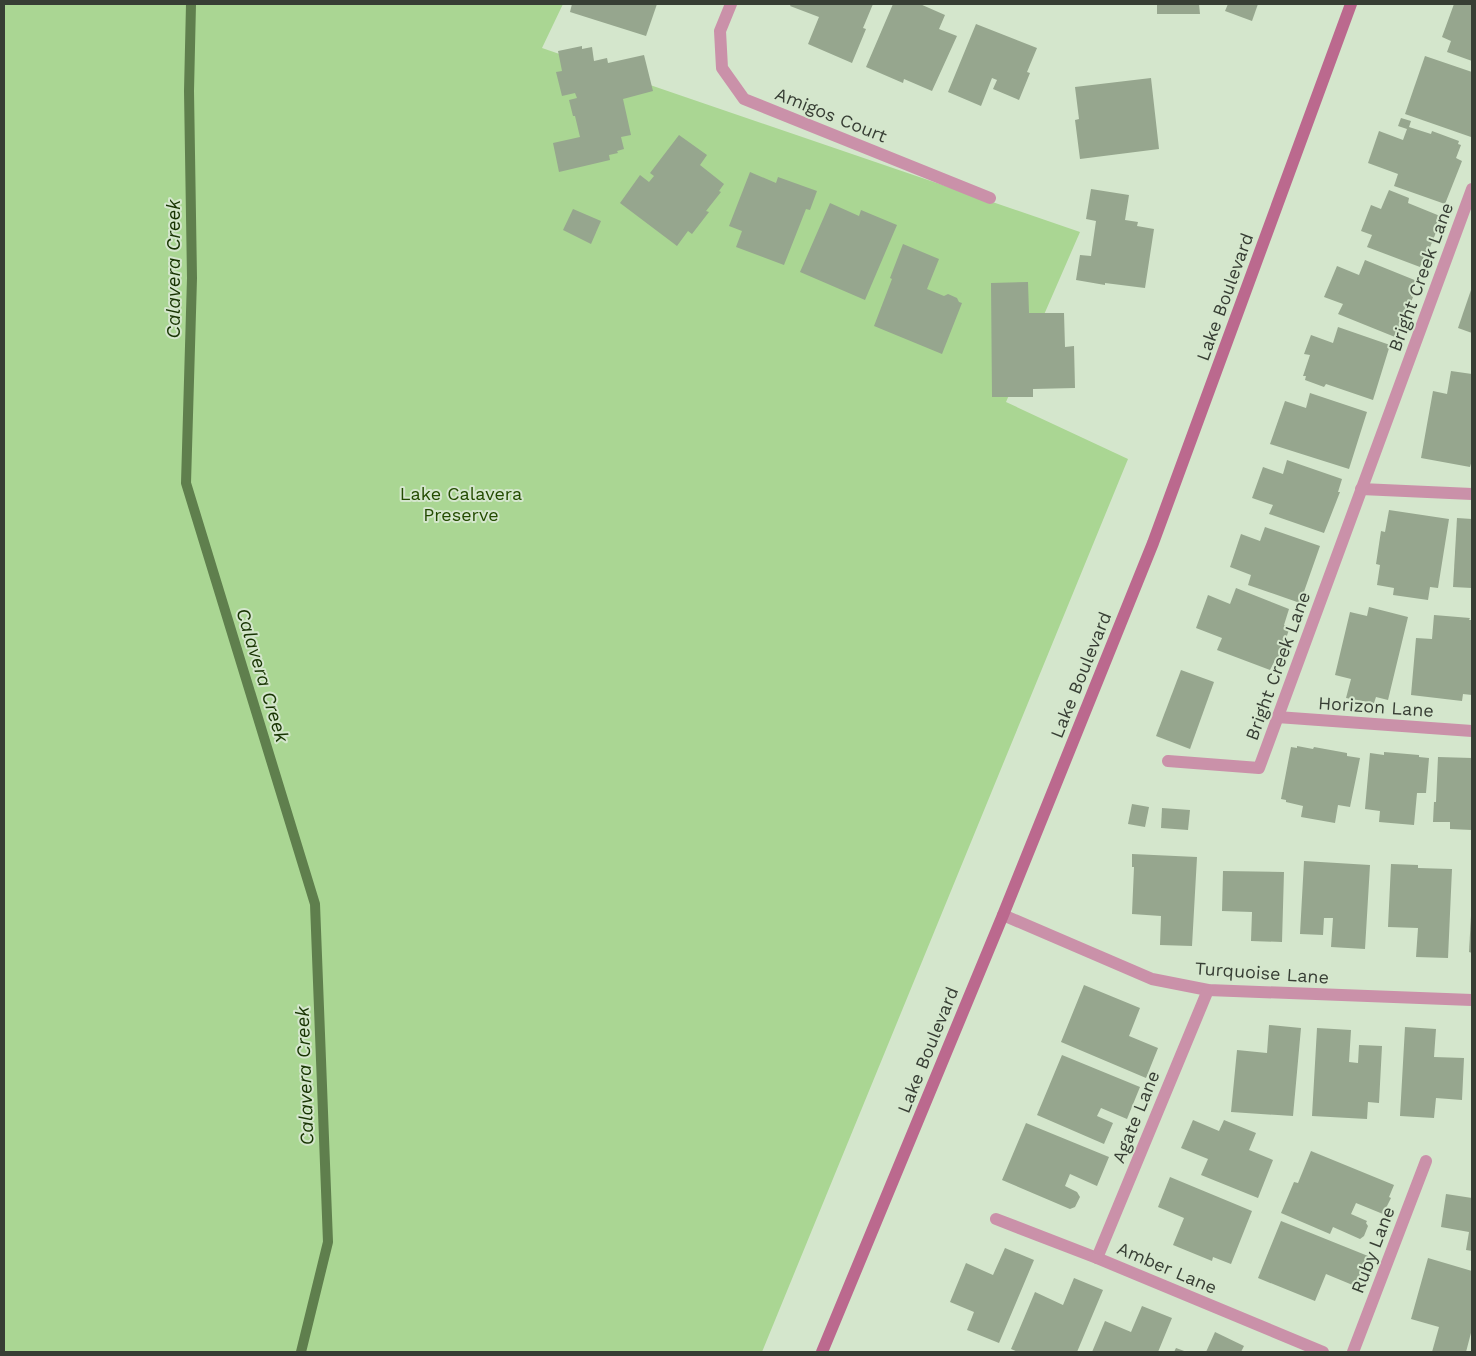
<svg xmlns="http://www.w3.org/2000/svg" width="1476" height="1356" font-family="'Work Sans',sans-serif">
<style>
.green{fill:#aad693}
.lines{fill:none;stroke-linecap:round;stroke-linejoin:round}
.stream{stroke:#5f7f4d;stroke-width:10}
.building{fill:#96a68e}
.minor{stroke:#ca91a9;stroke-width:12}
.secondary{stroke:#bb698e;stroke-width:12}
.labels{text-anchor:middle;stroke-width:4;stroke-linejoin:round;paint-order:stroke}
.street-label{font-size:18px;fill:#373e34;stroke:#d4e6cc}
.park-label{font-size:18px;fill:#234b00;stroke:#d4e6cc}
.water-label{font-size:19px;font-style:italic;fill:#173302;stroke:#d4e6cc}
</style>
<rect width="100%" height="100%" fill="#d4e6cc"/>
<!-- green -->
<path class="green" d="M4,4H563L542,48L1080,232L1006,402L1128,459L762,1352H4Z"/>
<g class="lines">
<!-- stream -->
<path class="stream" d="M191,4L189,91L192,278L186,483L315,904L328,1242L301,1352"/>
</g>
<!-- building -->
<g class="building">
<path d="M572,4H657L646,36L570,12Z"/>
<path d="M791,4H873L863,28L866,29L852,63L808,44L819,17L790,6Z"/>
<path d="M893,4H920L945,15L939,29L957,36L932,91L904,79L903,83L866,67Z"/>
<path d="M1157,4H1199L1200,14H1157Z"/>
<path d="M1228,4H1258L1252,21L1225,11Z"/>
<path d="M1454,4H1472V61L1447,52L1451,41L1442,37Z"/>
<path d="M976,24L1037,48L1027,72L1030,73L1019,100L993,89L997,80L992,78L981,106L948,92Z"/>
<path d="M582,46V49L592,47L594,61L607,58L608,63L644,55L653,91L623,99L631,135L621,137L624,149L617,151L618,153L609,155L610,160L559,172L553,143L580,137L575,116H573L569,100L577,98L575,93L562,96L556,72L562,71L558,51Z"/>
<path d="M1425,56L1472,72L1471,137L1405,114Z"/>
<path d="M1151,78L1159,149L1080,159L1075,120L1079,119L1075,87Z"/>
<path d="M1401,118L1411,121L1409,127L1431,134L1432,131L1459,141L1458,144L1461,145L1456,158L1462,161L1445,204L1394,186L1398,174L1368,163L1379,131L1403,140L1407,129L1398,126Z"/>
<path d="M679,135L707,155L700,165L724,184L719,191L721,192L706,211L709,212L692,234L688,231L677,246L620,203L640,175L649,182L654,176L650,173Z"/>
<path d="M750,172L776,183L778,177L817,191L810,210L806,209L784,265L736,247L742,231L729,226Z"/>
<path d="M1091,189L1129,195L1125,220L1138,222L1137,226L1154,229L1145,288L1105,283V285L1076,280L1080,255L1091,256L1096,221L1086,219Z"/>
<path d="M1389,190L1409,198L1408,203L1440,216L1434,230H1437L1426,257L1424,256L1420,267L1367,247L1372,235L1361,231L1371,205L1381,209Z"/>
<path d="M830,203L859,216L861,210L897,225L865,300L800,272Z"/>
<path d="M573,209L601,221L591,244L563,230Z"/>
<path d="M903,244L939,259L927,289L944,296L948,294L957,298L959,302L962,303L942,354L874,326L892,279L890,278Z"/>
<path d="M1365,260L1417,281L1411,296L1413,297L1401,328L1399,327L1395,337L1338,314L1343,304L1324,297L1337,266L1359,275Z"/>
<path d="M1028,282L1029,313H1064L1065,347L1074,346L1075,388L1033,389V397H992L991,283Z"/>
<path d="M1472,287V333L1458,328Z"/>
<path d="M1338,327L1390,345L1373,400L1326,384L1324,387L1305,380L1306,376H1303L1310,355L1304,354L1311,335L1333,343Z"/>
<path d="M1451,371L1472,374V460L1470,467L1421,458L1433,391L1447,394Z"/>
<path d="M1310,393L1367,412L1349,469L1270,444L1285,401L1306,408Z"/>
<path d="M1287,460L1342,479L1338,492H1340L1324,533L1269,514L1273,505L1252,498L1263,467L1283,474Z"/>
<path d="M1389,510L1449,519L1438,588L1430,587L1428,600L1393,595L1394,588L1377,585L1380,565L1376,564L1381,531L1385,532Z"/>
<path d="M1457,518L1472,519V588L1453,587Z"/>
<path d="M1265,527L1320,546L1300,603L1248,585L1251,575L1230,567L1241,534L1260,541Z"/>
<path d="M1236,588L1289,609L1284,625L1290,627L1278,661L1275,660L1270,670L1217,650L1222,638L1196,628L1208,595L1230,604Z"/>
<path d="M1369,607L1408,617L1388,700L1376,697L1374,703L1346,698L1351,679L1335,675L1350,612L1367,616Z"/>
<path d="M1434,615L1470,618L1469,620H1472V695L1463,694L1462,701L1411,695L1416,638L1432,639Z"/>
<path d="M1181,670L1214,682L1190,749L1156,736Z"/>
<path d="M1297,746L1313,749L1314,747L1347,753V756L1360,758L1350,807L1338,805L1335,823L1301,817L1303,806L1286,802V800L1281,799L1291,747L1297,748Z"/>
<path d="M1384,752L1419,755V757L1429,758L1426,793H1417L1414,825L1379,822L1380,811L1365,809L1370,753L1384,755Z"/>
<path d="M1438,757L1472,758V830L1450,829V822H1433L1434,802H1436Z"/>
<path d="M1132,804L1149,807L1145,827L1128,824Z"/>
<path d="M1162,808L1190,810L1188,830L1161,828Z"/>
<path d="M1132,854L1197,857L1192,946L1160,945L1161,916L1132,914L1134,867H1132Z"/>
<path d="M1304,861L1370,865L1365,949L1331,947L1333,918H1324L1323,935L1300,934Z"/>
<path d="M1391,864L1418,865V868L1452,869L1448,958L1416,957L1418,928L1388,927Z"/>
<path d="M1223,871L1284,872L1282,942L1251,941L1252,912L1222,911Z"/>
<path d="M1471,916H1472V953L1469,952Z"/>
<path d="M1084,985L1140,1008L1129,1036L1158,1048L1146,1078L1061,1042Z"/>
<path d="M1269,1025L1301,1028L1293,1116L1231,1112L1237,1050L1267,1053Z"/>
<path d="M1405,1027L1436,1029L1434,1057L1464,1058L1462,1100L1436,1098L1434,1118L1400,1116Z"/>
<path d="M1317,1028L1351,1030L1349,1062L1358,1063L1359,1045L1382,1046L1379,1103L1368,1102L1367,1119L1312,1116Z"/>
<path d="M1062,1055L1140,1087L1127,1119L1101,1108L1097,1116L1113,1123L1104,1144L1037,1115Z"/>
<path d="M1193,1120L1219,1131L1224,1120L1256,1133L1249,1150L1273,1160L1258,1198L1201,1175L1208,1159L1181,1148Z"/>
<path d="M1026,1123L1109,1157L1097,1186L1070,1174L1065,1186L1077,1192L1080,1197L1075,1207L1070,1209L1002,1180Z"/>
<path d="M1311,1151L1394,1185L1389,1197L1391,1198L1383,1214L1356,1203L1351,1214L1367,1221L1366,1223L1368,1226L1364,1236L1360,1239L1333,1227L1330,1234L1281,1213L1294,1182L1298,1183Z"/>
<path d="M1170,1177L1252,1211L1231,1264L1213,1257L1212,1261L1173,1245L1184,1218L1158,1207Z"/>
<path d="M1446,1194L1472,1198V1251L1466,1250L1469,1232L1441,1227Z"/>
<path d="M1281,1221L1368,1256L1355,1286L1326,1274L1315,1301L1258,1278Z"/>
<path d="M1005,1248L1034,1260L999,1343L967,1330L974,1312L950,1302L966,1263L993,1275Z"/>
<path d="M1428,1258L1472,1271V1329L1466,1352H1432L1439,1327L1411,1319Z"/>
<path d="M1074,1278L1103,1290L1077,1352H1018L1011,1349L1035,1292L1063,1305Z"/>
<path d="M1142,1306L1172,1318L1158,1352H1092L1105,1321L1131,1332Z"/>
<path d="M1215,1332L1244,1346L1241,1352H1206Z"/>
<path d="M1176,1348L1187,1352H1174Z"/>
</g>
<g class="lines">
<!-- minor -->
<g class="minor">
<path d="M731,4L720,31L722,68L744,99L990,198"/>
<path d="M1361,489L1472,494"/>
<path d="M1277,717L1472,731"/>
<path d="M1168,761L1259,768L1472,189"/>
<path d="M1003,915L1152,979L1208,990L1472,1000"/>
<path d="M996,1219L1097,1258L1323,1352"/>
<path d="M1097,1258L1208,990"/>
<path d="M1353,1352L1426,1161"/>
</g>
<!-- secondary -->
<path class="secondary" d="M822,1352L1003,915L1153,543L1351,4"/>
</g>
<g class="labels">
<!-- street labels -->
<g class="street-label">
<text transform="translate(831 115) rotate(22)" y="6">Amigos Court</text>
<text transform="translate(1421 277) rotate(-70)" y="6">Bright Creek Lane</text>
<text transform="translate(1225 297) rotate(-70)" y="6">Lake Boulevard</text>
<text transform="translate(1278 666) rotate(-70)" y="6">Bright Creek Lane</text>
<text transform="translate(1081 675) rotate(-68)" y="6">Lake Boulevard</text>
<text transform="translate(1376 707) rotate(4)" y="6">Horizon Lane</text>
<text transform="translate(1262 973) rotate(4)" y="6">Turquoise Lane</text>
<text transform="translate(928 1050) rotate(-68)" y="6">Lake Boulevard</text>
<text transform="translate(1136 1117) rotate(-68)" y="6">Agate Lane</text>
<text transform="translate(1373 1250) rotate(-69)" y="6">Ruby Lane</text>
<text transform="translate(1167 1268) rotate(23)" y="6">Amber Lane</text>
</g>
<!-- park labels -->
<g class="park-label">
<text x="461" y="500">Lake Calavera<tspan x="461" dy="21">Preserve</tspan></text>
</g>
<!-- water labels -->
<g class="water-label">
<text transform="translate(173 269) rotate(-90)" y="7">Calavera Creek</text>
<text transform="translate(263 675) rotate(73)" y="7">Calavera Creek</text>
<text transform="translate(304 1076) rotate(-92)" y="7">Calavera Creek</text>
</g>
</g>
<!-- border -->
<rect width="1476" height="1356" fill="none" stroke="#373e34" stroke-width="10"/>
</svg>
